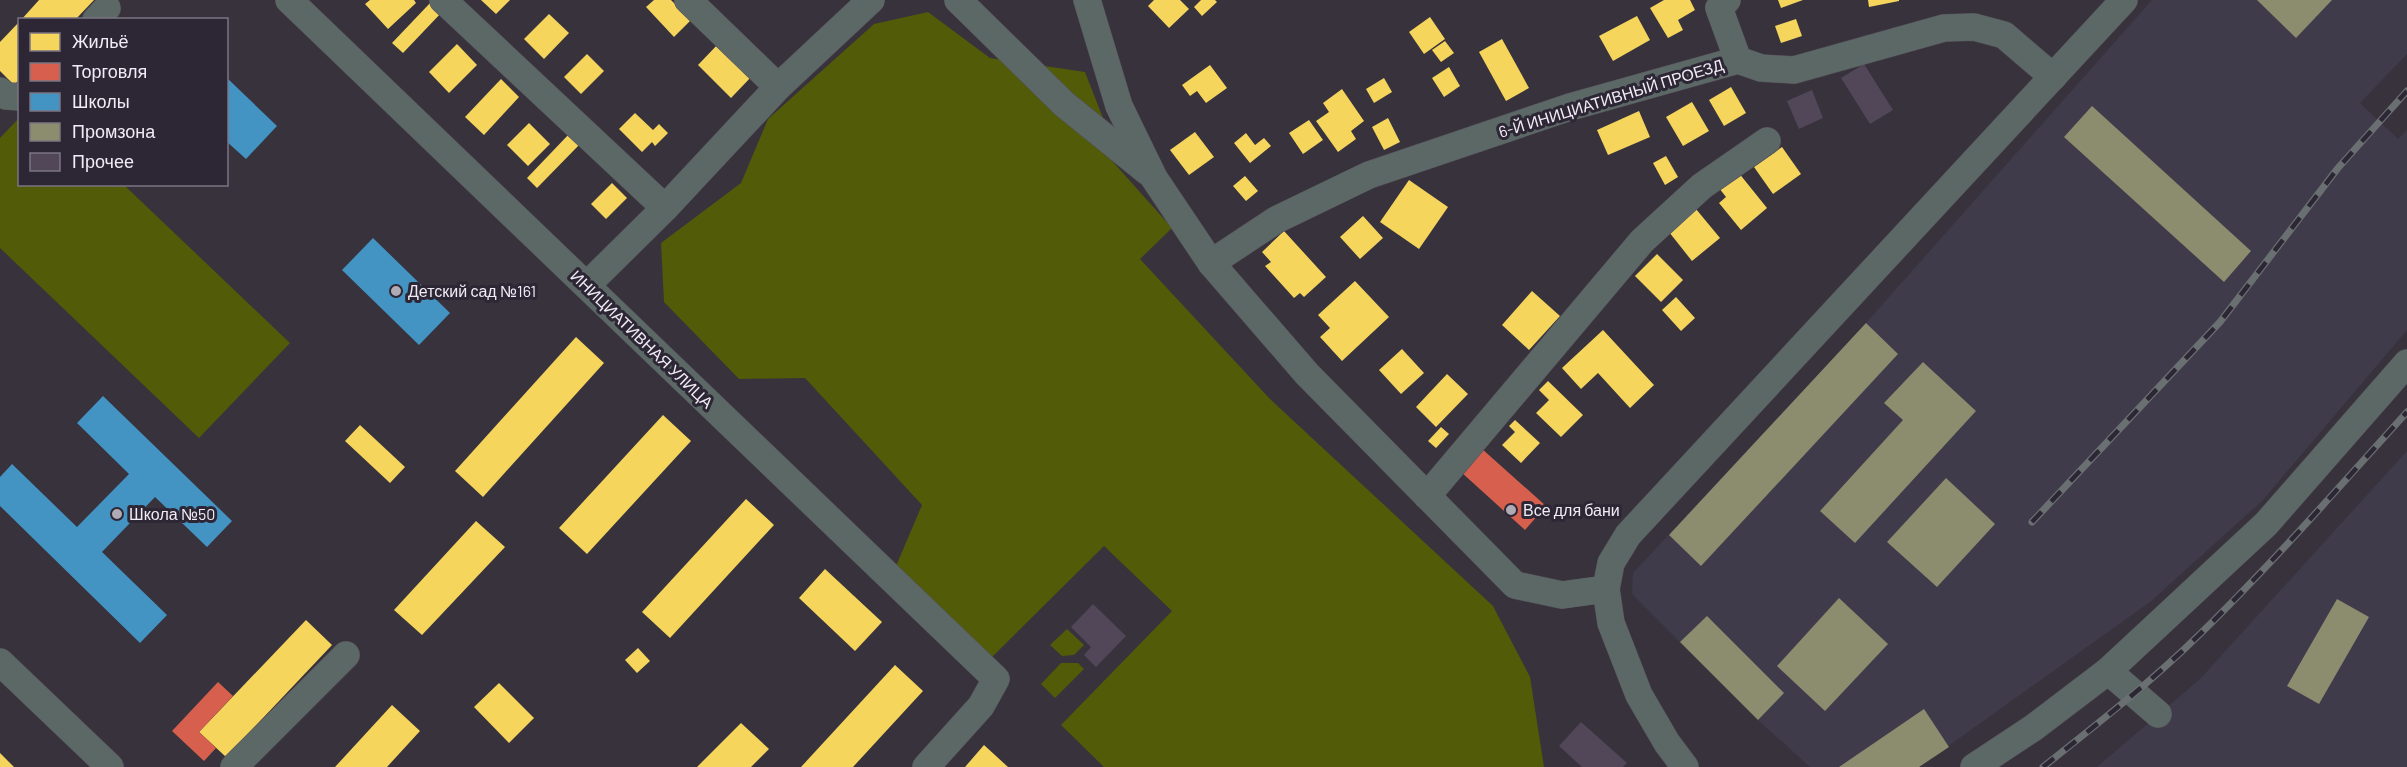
<svg xmlns="http://www.w3.org/2000/svg" width="2407" height="767" font-family="Barlow,sans-serif">
<style>
.industrial{fill:#3f3b4a}
.green{fill:#525b08}
.homes{fill:#f6d55c}
.shops{fill:#d6604d}
.schools{fill:#4393c3}
.industry{fill:#8c8c6e}
.building{fill:#514759}
.lines{fill:none;stroke-linecap:round;stroke-linejoin:round}
.minor-casing{stroke:#555059;stroke-width:28}
.minor{stroke:#5c6866;stroke-width:27}
.rail-casing{stroke:#6a6f71;stroke-width:7}
.rail{stroke:#2d2635;stroke-width:4.5;stroke-dasharray:14;stroke-linecap:butt}
.poi-dot{fill:#afaab4;stroke:#2d2635;stroke-width:2}
.labels{text-anchor:middle;stroke-width:6;stroke-linejoin:round;paint-order:stroke}
.street-label{font-size:16px;fill:#f0ebf5;stroke:#2d2635}
.poi-label{font-size:16px;fill:#f0ebf5;stroke:#2d2635;text-anchor:start}
</style>
<rect width="100%" height="100%" fill="#37323c"/>
<!-- industrial -->
<g class="industrial">
<path d="M2152,0H2407V54L2360,103L2398,139L2407,130V330L2262,501L2150,602L1919,767H1810L1758,720L1632,594L1633,573L1866,323Z"/>
<path d="M2407,451V767H2097L2200,679Z"/>
</g>
<!-- green -->
<g class="green">
<path d="M928,12L990,58L1085,72L1103,118L1089,135L1172,228L1140,259L1270,399L1493,606L1530,677L1544,767H1104L1061,725L1172,611L1104,546L992,657L896,566L922,505L805,378L739,379L664,302L661,243L741,183L768,119L874,24Z"/>
<path d="M19,118L20,184L124,185L290,343L199,438L0,248V138Z"/>
<path d="M1067,629L1084,645L1074,655L1062,656L1050,645Z"/>
<path d="M1061,663H1078L1084,669L1055,698L1041,684Z"/>
</g>
<!-- homes -->
<g class="homes">
<path d="M39,0H94L75,20H21Z"/>
<path d="M370,0H414L416,3L388,29L365,4Z"/>
<path d="M481,0H510L496,14Z"/>
<path d="M654,0H671L691,20L674,37L646,7Z"/>
<path d="M1154,0H1180L1189,9L1169,28L1148,6Z"/>
<path d="M1201,0H1215L1217,2L1202,16L1194,7Z"/>
<path d="M1664,0H1690L1695,10L1678,20L1683,30L1668,38L1650,8Z"/>
<path d="M1778,0H1803L1781,8Z"/>
<path d="M1868,0H1899V1L1869,7Z"/>
<path d="M432,1L443,11L403,53L392,43Z"/>
<path d="M549,14L569,33L544,59L524,39Z"/>
<path d="M1637,16L1650,40L1613,61L1599,36Z"/>
<path d="M1430,17L1445,39L1424,54L1409,32Z"/>
<path d="M1796,19L1802,36L1781,43L1775,26Z"/>
<path d="M20,21V79L14,85L0,71V42Z"/>
<path d="M1502,39L1529,88L1506,101L1479,52Z"/>
<path d="M1445,41L1454,53L1441,62L1432,50Z"/>
<path d="M720,42L753,75L731,98L698,65Z"/>
<path d="M457,44L477,65L449,93L429,72Z"/>
<path d="M587,54L604,71L581,94L564,77Z"/>
<path d="M1210,65L1227,88L1206,103L1197,91L1190,96L1182,85Z"/>
<path d="M1449,67L1460,86L1444,97L1432,78Z"/>
<path d="M1384,78L1392,92L1374,103L1366,89Z"/>
<path d="M501,79L519,97L484,135L465,117Z"/>
<path d="M1731,87L1746,113L1724,126L1709,100Z"/>
<path d="M1342,89L1364,121L1351,131L1356,139L1338,152L1316,121L1329,112L1323,103Z"/>
<path d="M1692,102L1709,131L1683,146L1666,117Z"/>
<path d="M1639,111L1650,137L1608,155L1597,130Z"/>
<path d="M635,113L653,130L659,124L668,133L655,146L652,142L642,152L619,129Z"/>
<path d="M1388,118L1400,142L1384,150L1372,127Z"/>
<path d="M1309,120L1323,140L1303,154L1289,133Z"/>
<path d="M529,123L550,144L528,166L507,145Z"/>
<path d="M1195,132L1214,157L1189,175L1170,150Z"/>
<path d="M570,133L581,143L537,188L527,178Z"/>
<path d="M1246,133L1255,145L1264,138L1271,146L1250,163L1234,143Z"/>
<path d="M1782,147L1801,174L1773,194L1754,167Z"/>
<path d="M1666,156L1678,177L1665,185L1653,163Z"/>
<path d="M1738,172L1767,208L1741,230L1719,203L1726,197L1719,188Z"/>
<path d="M1245,176L1258,191L1246,201L1233,186Z"/>
<path d="M1409,180L1448,207L1419,249L1380,222Z"/>
<path d="M612,183L627,198L606,219L591,204Z"/>
<path d="M1696,209L1720,238L1692,261L1669,232Z"/>
<path d="M1363,216L1383,238L1360,259L1340,237Z"/>
<path d="M1284,231L1326,277L1304,297L1300,293L1294,298L1265,266L1271,262L1262,252Z"/>
<path d="M1657,254L1683,280L1661,302L1635,276Z"/>
<path d="M1355,281L1389,317L1342,361L1320,337L1330,328L1318,315Z"/>
<path d="M1532,291L1560,316L1529,350L1502,325Z"/>
<path d="M1676,297L1695,318L1681,331L1662,310Z"/>
<path d="M1603,330L1654,385L1630,408L1598,373L1581,389L1562,368Z"/>
<path d="M576,337L604,363L483,497L455,471Z"/>
<path d="M1402,349L1424,373L1401,394L1379,370Z"/>
<path d="M1447,374L1468,394L1436,427L1416,407Z"/>
<path d="M1548,381L1583,415L1561,437L1536,413L1549,400L1539,390Z"/>
<path d="M663,415L691,441L587,554L559,528Z"/>
<path d="M1515,420L1540,443L1521,463L1502,445L1515,432L1509,426Z"/>
<path d="M360,425L405,467L390,483L345,441Z"/>
<path d="M1441,427L1449,434L1436,448L1428,441Z"/>
<path d="M746,499L774,525L670,638L642,612Z"/>
<path d="M476,521L505,547L422,635L394,610Z"/>
<path d="M825,569L882,622L855,651L799,598Z"/>
<path d="M306,620L332,645L226,757L199,732Z"/>
<path d="M638,648L650,661L637,673L625,660Z"/>
<path d="M895,665L923,691L853,767H801Z"/>
<path d="M499,683L534,718L509,743L474,707Z"/>
<path d="M392,705L420,731L387,767H335Z"/>
<path d="M741,723L769,749L751,767H697Z"/>
<path d="M984,745L1008,767H965Z"/>
<path d="M0,753L14,767H0Z"/>
</g>
<!-- shops -->
<g class="shops">
<path d="M1481,448L1546,506L1525,530L1461,472Z"/>
<path d="M218,682L233,696L199,732L216,748L204,761L172,731Z"/>
</g>
<!-- schools -->
<g class="schools">
<path d="M226,77L277,126L246,159L226,141Z"/>
<path d="M373,238L450,313L419,345L342,270Z"/>
<path d="M103,396L232,521L207,547L155,497L102,552L167,615L140,643L0,506V477L12,464L77,527L129,474L77,423Z"/>
</g>
<!-- industry -->
<g class="industry">
<path d="M2257,0H2332L2296,38Z"/>
<path d="M2092,106L2251,251L2224,282L2064,137Z"/>
<path d="M1866,323L1898,354L1701,566L1669,535Z"/>
<path d="M1923,362L1976,411L1855,543L1820,511L1903,420L1884,403Z"/>
<path d="M1946,478L1995,524L1937,587L1887,542Z"/>
<path d="M1839,598L1888,644L1825,711L1777,666Z"/>
<path d="M2337,599L2369,617L2319,704L2287,686Z"/>
<path d="M1707,616L1784,693L1758,720L1680,642Z"/>
<path d="M1924,709L1949,747L1919,767H1839Z"/>
</g>
<!-- building -->
<g class="building">
<path d="M1864,64L1893,110L1870,124L1841,78Z"/>
<path d="M1812,90L1823,118L1799,129L1787,101Z"/>
<path d="M1093,604L1126,636L1096,667L1084,655L1091,647L1071,627Z"/>
<path d="M1581,722L1627,763L1623,767H1582L1559,746Z"/>
</g>
<g class="lines">
<!-- minor casing -->
<g class="minor-casing">
<g id="minor">
<path d="M289,0L996,679L981,706L926,767"/>
<path d="M443,0L665,208"/>
<path d="M688,0L778,87"/>
<path d="M958,0L1064,104L1148,172"/>
<path d="M1087,0L1119,106L1154,178L1211,263L1307,374L1515,585L1562,595L1606,589"/>
<path d="M1727,0L1719,8L1738,60"/>
<path d="M96,20L107,8"/>
<path d="M0,91L6,96L20,97"/>
<path d="M1211,263L1276,220L1369,175L1570,107L1738,60L1761,68L1794,70L1944,28L1974,27L2004,35L2053,77"/>
<path d="M587,285L665,208L778,87L871,0"/>
<path d="M1427,496L1642,241L1702,186L1767,141"/>
<path d="M0,662L110,767"/>
<path d="M2108,671L2158,714"/>
<path d="M234,767L346,655"/>
<path d="M1685,767L1667,743L1639,695L1611,623L1606,589L1611,563L1628,535L2124,0"/>
<path d="M1974,767L2033,728L2108,671L2266,524L2407,363"/>
</g>
</g>
<!-- minor -->
<use href="#minor" class="minor"/>
<!-- rail casing -->
<g class="rail-casing">
<g id="rail">
<path d="M2032,522L2220,322L2338,168L2407,91"/>
<path d="M2043,767C2096,725 2150,683 2199,635C2272,564 2339,487 2407,412"/>
</g>
</g>
<!-- rail -->
<use href="#rail" class="rail"/>
</g>
<!-- markers -->
<g class="poi-dot">
<circle cx="396" cy="291" r="6"/>
<circle cx="1511" cy="510" r="6"/>
<circle cx="117" cy="514" r="6"/>
</g>
<g class="labels">
<!-- street labels -->
<g class="street-label">
<text transform="translate(1611 98) rotate(-17)" y="6">6-Й ИНИЦИАТИВНЫЙ ПРОЕЗД</text>
<text transform="translate(642 339) rotate(44)" y="6">ИНИЦИАТИВНАЯ УЛИЦА</text>
</g>
<!-- poi labels -->
<g class="poi-label">
<text x="408" y="297">Детский сад №161</text>
<text x="1523" y="516">Все для бани</text>
<text x="129" y="520">Школа №50</text>
</g>
</g>
<!-- legend -->
<rect x="18" y="18" width="210" height="168" fill="#2d2635" stroke="#7b7582" stroke-width="1.5"/>
<rect x="30" y="33" width="30" height="18" fill="#f6d55c" stroke="#7b7582" stroke-width="1.5"/>
<text x="72" y="48" font-size="18" fill="#f0ebf5">Жильё</text>
<rect x="30" y="63" width="30" height="18" fill="#d6604d" stroke="#7b7582" stroke-width="1.5"/>
<text x="72" y="78" font-size="18" fill="#f0ebf5">Торговля</text>
<rect x="30" y="93" width="30" height="18" fill="#4393c3" stroke="#7b7582" stroke-width="1.5"/>
<text x="72" y="108" font-size="18" fill="#f0ebf5">Школы</text>
<rect x="30" y="123" width="30" height="18" fill="#8c8c6e" stroke="#7b7582" stroke-width="1.5"/>
<text x="72" y="138" font-size="18" fill="#f0ebf5">Промзона</text>
<rect x="30" y="153" width="30" height="18" fill="#514759" stroke="#7b7582" stroke-width="1.5"/>
<text x="72" y="168" font-size="18" fill="#f0ebf5">Прочее</text>
</svg>
